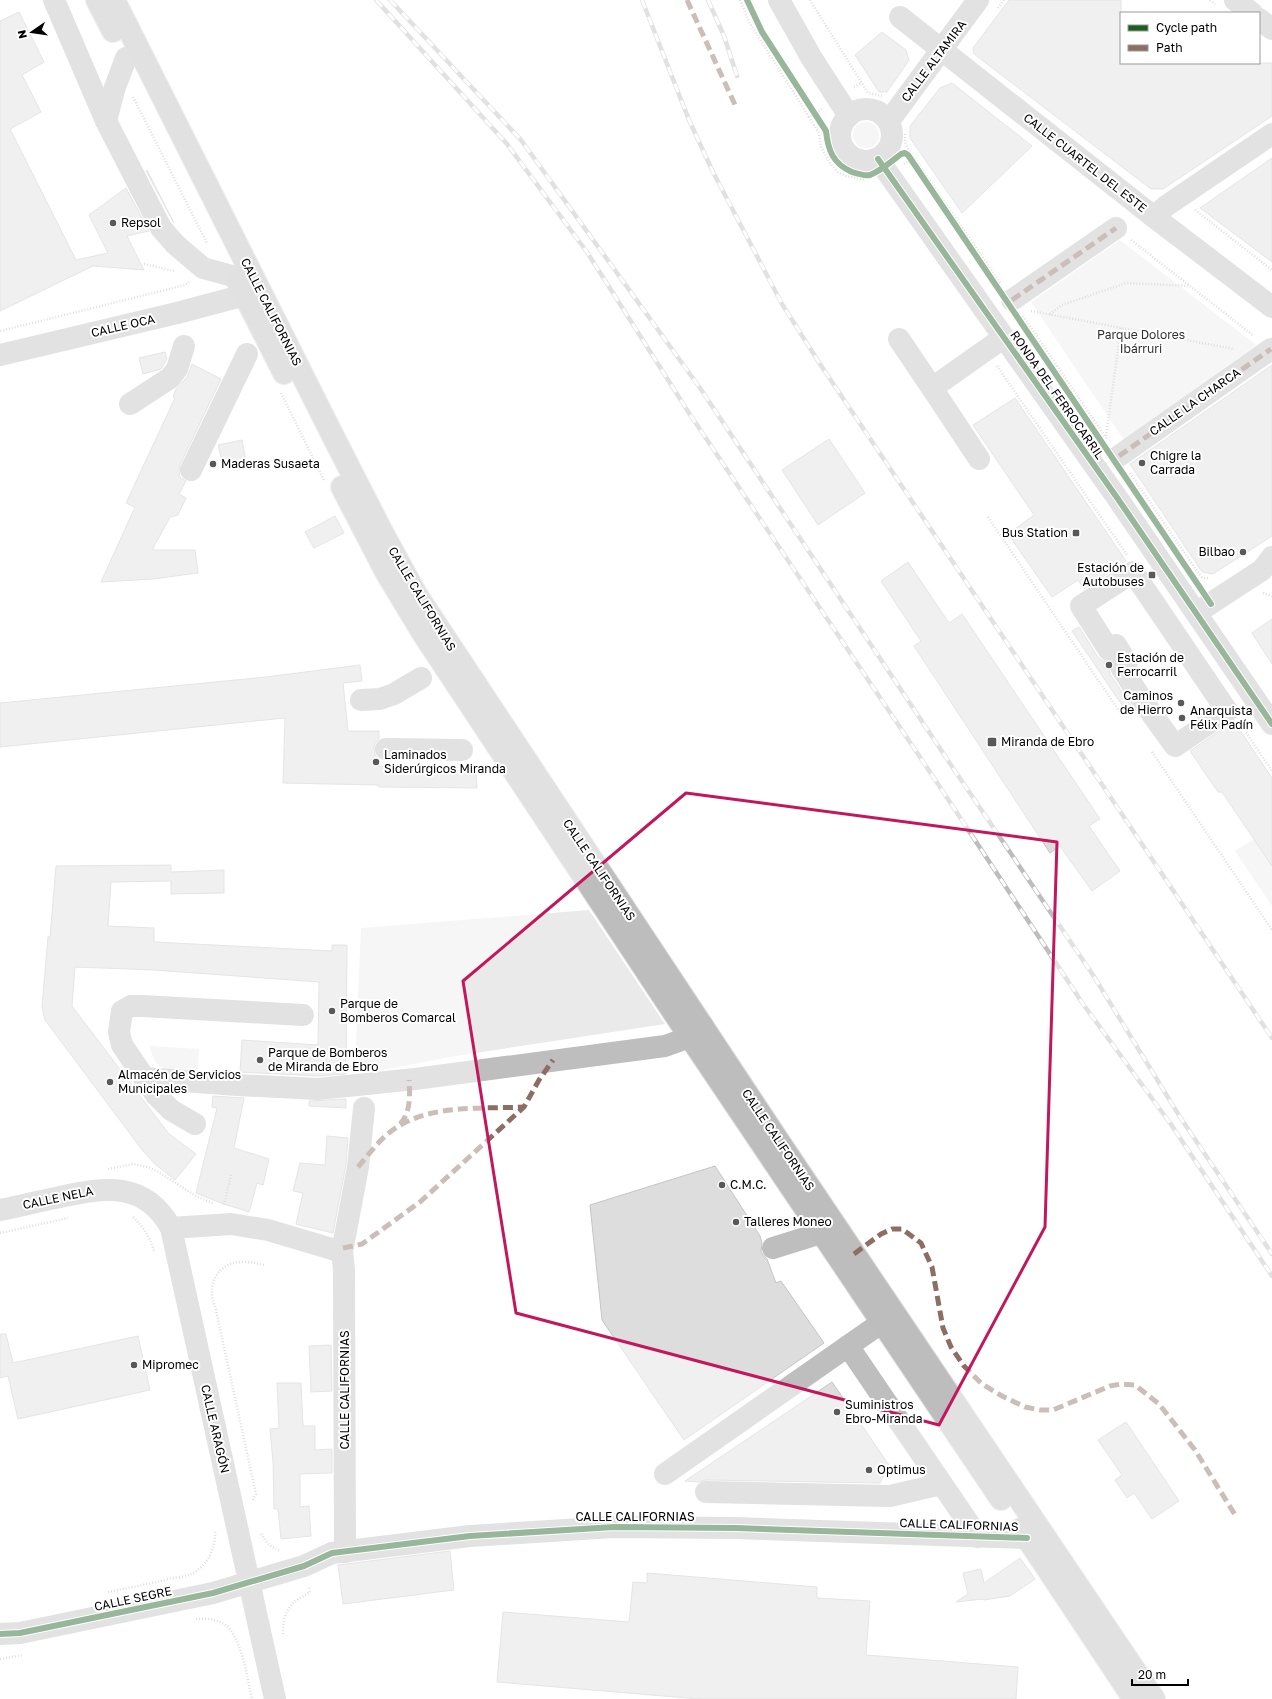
<svg xmlns="http://www.w3.org/2000/svg" width="1272" height="1699" font-family="'Golos Text',sans-serif">
<style>
.green{fill:#eaeaea}
.building{fill:#ddd;stroke:#c5c5c5}
.lines{fill:none;stroke-linecap:round;stroke-linejoin:round}
.highway-casing{stroke:#dbdbdb;stroke-width:24}
.path{stroke:#b8b8b8;stroke-width:2.5;stroke-dasharray:1 2;stroke-linecap:butt}
.minor{stroke:#bebebe;stroke-width:22}
.highway{stroke:#bdbdbd;stroke-width:22}
.rail-casing{stroke:#bdbdbd;stroke-width:4.5}
.rail{stroke:#fff;stroke-width:3;stroke-dasharray:9;stroke-linecap:butt}
.quiet{stroke:#8d6e63;stroke-width:5;stroke-dasharray:10 5;stroke-linecap:butt}
.cycleway-casing{stroke:#fff;stroke-width:8}
.cycleway{stroke:#1b5e20;stroke-width:6}
.marked{fill:none;stroke:#c2185b;stroke-width:3;stroke-linejoin:round}
.poi-dot{fill:#595959;stroke:#fff;stroke-width:1.5}
.labels{text-anchor:middle;stroke-width:4;stroke-linejoin:round;paint-order:stroke}
.street-label{font-size:12px;fill:#000;stroke:#fff}
.poi-label{font-size:12px;fill:#000;stroke:#fff;text-anchor:start}
.park-label{font-size:12px;fill:#303030;stroke:#fff}
</style>
<rect width="100%" height="100%" fill="#fff"/>
<!-- green -->
<g class="green">
<circle cx="866" cy="135" r="13"/>
<path d="M1120,240L1256,345L1124,440L1031,302Z"/>
<path d="M1254,839L1272,866V906L1235,851Z"/>
<path d="M589,910L665,1024L450,1057L367,1073L365,1066H355L361,928Z"/>
<path d="M150,1046L199,1049L198,1070C174,1069 154,1076 150,1046Z"/>
</g>
<!-- building -->
<g class="building">
<path d="M1009,0H1121V63H1272V116L1163,189H1151L974,54L973,48Z"/>
<path d="M19,12L44,62L22,75L41,112L10,129L76,260L108,253L89,215L126,188L149,231L127,236L144,270L93,266L0,311V21Z"/>
<path d="M882,32L906,50L909,60L887,92H879L855,55Z"/>
<path d="M952,83L1032,146L962,213L910,138V126L940,88Z"/>
<path d="M1272,158V262L1200,208Z"/>
<path d="M147,170L174,223L146,171Z"/>
<path d="M165,352L167,359L161,369L143,374L139,358Z"/>
<path d="M192,364L221,379L180,465L179,471L180,477L186,481L179,494L186,498L178,515L170,517L152,550H195L198,573L153,579L101,582L135,507L126,503L175,398L173,397L176,389L187,377Z"/>
<path d="M1272,365V536L1213,574L1202,572L1130,464Z"/>
<path d="M1015,398L1126,561L1084,589L1078,580L1052,597L1008,534L1034,515L973,425Z"/>
<path d="M829,439L865,493L818,525L782,470Z"/>
<path d="M242,440L246,461L223,466L218,445Z"/>
<path d="M335,516L344,533L314,548L305,532Z"/>
<path d="M908,562L949,623L962,614L1100,819L1089,826L1120,871L1092,891L1060,846L1050,853L914,646L921,641L881,581Z"/>
<path d="M1272,619V664L1252,633Z"/>
<path d="M1079,627L1098,657L1103,661L1110,662L1109,668L1110,674L1132,707L1126,711L1072,631Z"/>
<path d="M360,665L362,681L343,683L348,731H379V739L375,743L374,748L375,755L378,758V766L450,769V774H476L477,788L379,787L378,785L283,783L285,718L0,747V703L266,677Z"/>
<path d="M1234,721L1272,778V866L1222,792H1218L1190,751Z"/>
<path d="M171,865V872L224,870V893L171,894V881L111,882L108,926L154,928V942L332,951V945H347L346,1074L318,1076L240,1072L242,1040L318,1045L319,982L154,970L75,967L72,1006L169,1134L196,1154L175,1180L155,1164L143,1151L45,1020L42,1007L48,937H50L56,866Z"/>
<path d="M213,1096L244,1098L234,1148L269,1159L263,1185L257,1183L249,1212L221,1203L196,1193L217,1108L212,1107Z"/>
<path d="M346,1099V1108L309,1106V1101Z"/>
<path d="M327,1136L348,1138L346,1165L333,1233L296,1224L303,1193L293,1191L300,1163L325,1165Z"/>
<path d="M715,1166L760,1236L762,1243L761,1252L767,1259L776,1283L781,1281L824,1343L684,1440L602,1320L590,1205Z"/>
<path d="M0,1334H6L13,1363L138,1336L150,1390L18,1419L8,1376L0,1378Z"/>
<path d="M331,1345L332,1391L311,1392L309,1346Z"/>
<path d="M832,1382L889,1465L880,1483L706,1480L699,1482L685,1481Z"/>
<path d="M277,1383H301L303,1426H315V1450L332,1449V1473L300,1474V1507L309,1506L311,1536L281,1539L278,1509H274L273,1462L270,1429L279,1428Z"/>
<path d="M1126,1422L1179,1501L1152,1519L1134,1493L1127,1498L1115,1480L1122,1475L1098,1440Z"/>
<path d="M450,1551L454,1590L343,1604L338,1565Z"/>
<path d="M1020,1558L1035,1579L1010,1596L984,1600L983,1599L956,1602L968,1594L963,1573L981,1569L984,1583Z"/>
<path d="M647,1573L817,1587V1598L870,1601L866,1655L1018,1667L1016,1699H699L497,1682L503,1612L629,1622L633,1582L647,1583Z"/>
</g>
<g class="lines">
<!-- highway casing -->
<g class="highway-casing">
<g id="highway">
<path d="M97,0L113,31"/>
<path d="M114,0L336,442L381,530L416,594L781,1145L1154,1699"/>
<path d="M238,282L284,373"/>
<path d="M342,487L386,572L424,635L688,1034L1001,1499"/>
<path d="M1021,1529L1134,1699"/>
</g>
</g>
<!-- path -->
<g class="path">
<path d="M740,0L749,22L809,117"/>
<path d="M810,0L868,93L882,96"/>
<path d="M1210,0L1215,4"/>
<path d="M998,8L1004,0"/>
<path d="M854,87L861,83"/>
<path d="M133,97L207,243"/>
<path d="M822,109L809,117L819,133L821,147L830,163L838,172L846,176L866,180"/>
<path d="M905,134V142L908,149L1001,284"/>
<path d="M904,164L914,157"/>
<path d="M1195,210L1272,270"/>
<path d="M1131,240L1254,336"/>
<path d="M144,264L174,271"/>
<path d="M1031,311L1234,349"/>
<path d="M1050,314L1062,305L1126,283L1190,286"/>
<path d="M1023,316L1107,439"/>
<path d="M0,331L185,285L189,282"/>
<path d="M997,366L1127,555"/>
<path d="M281,393L324,480"/>
<path d="M1106,436L1121,328"/>
<path d="M1130,473L1199,574L1203,578H1210"/>
<path d="M988,517L1121,714L1129,717"/>
<path d="M1263,593L1272,596"/>
<path d="M1241,725L1272,771"/>
<path d="M1152,752L1272,930"/>
<path d="M108,1169L133,1164L147,1167L157,1171L196,1196L214,1204"/>
<path d="M224,1205L231,1175"/>
<path d="M133,1217C144,1228 150,1237 154,1251"/>
<path d="M0,1233L68,1218"/>
<path d="M253,1500L256,1494L215,1306C205,1283 220,1260 246,1262C252,1262 259,1264 265,1265"/>
<path d="M261,1534C266,1542 271,1548 281,1551"/>
<path d="M167,1579C174,1578 184,1577 191,1574C208,1566 216,1548 215,1530"/>
<path d="M108,1592L167,1580"/>
<path d="M196,1619C205,1618 216,1619 224,1624C242,1636 247,1678 252,1699"/>
<path d="M283,1634C283,1610 290,1603 310,1592L309,1586"/>
<path d="M0,1659L23,1655"/>
</g>
<!-- minor -->
<g class="minor">
<path d="M54,0L106,121L161,228L175,244L203,268L236,277"/>
<path d="M779,0L811,57L849,116"/>
<path d="M1235,0L1252,13"/>
<path d="M900,17L1154,217L1272,307"/>
<path d="M1259,19L1272,29"/>
<circle cx="866" cy="135" r="26"/>
<path d="M106,121L114,90L126,58"/>
<path d="M889,121L978,0"/>
<path d="M878,159L1118,499L1272,724"/>
<path d="M1154,217L1166,206L1272,134"/>
<path d="M1012,300L1116,228"/>
<path d="M899,339L932,388"/>
<path d="M0,355L177,313L245,295"/>
<path d="M130,404L170,378L177,369L184,346"/>
<path d="M1119,456L1271,349"/>
<path d="M979,459L932,388L1003,338"/>
<path d="M191,470L247,354"/>
<path d="M1133,572L1227,711L1175,746L1142,700L1121,667L1127,663L1116,645L1109,650L1081,606Z"/>
<path d="M1196,613L1262,570L1272,557"/>
<path d="M361,700L380,699L394,694L421,678"/>
<path d="M386,749L462,750"/>
<path d="M144,1078L237,1085L318,1089L415,1079L665,1046L679,1041L702,1025"/>
<path d="M195,1124L171,1110L156,1095L122,1045L119,1032L122,1011L131,1006H142L303,1015"/>
<path d="M0,1210C20,1206 40,1201 60,1197C106,1187 145,1181 171,1228L275,1699"/>
<path d="M171,1228L231,1224L268,1230L342,1252"/>
<path d="M773,1248L821,1233"/>
<path d="M848,1346L978,1537"/>
<path d="M665,1474L881,1323"/>
<path d="M706,1492L890,1496L941,1484"/>
<path d="M345,1552L344,1270L342,1252L358,1167L364,1108"/>
<path d="M0,1634L20,1633L213,1593L304,1566L332,1553L470,1536L614,1527L736,1528L1027,1538"/>
</g>
<!-- highway -->
<use href="#highway" class="highway"/>
<!-- rail casing -->
<g class="rail-casing">
<g id="rail">
<path d="M376,0L507,144L587,252L689,413L936,781L1083,1004L1170,1123L1272,1276"/>
<path d="M390,0L521,140L700,388L953,768L1093,975L1180,1117L1272,1254"/>
<path d="M642,0L689,120L713,172L782,304L820,364L1272,1038"/>
<path d="M708,0L724,36L737,76"/>
</g>
</g>
<!-- rail -->
<use href="#rail" class="rail"/>
<!-- quiet -->
<g class="quiet">
<path d="M687,0L736,107"/>
<path d="M1012,300L1116,228"/>
<path d="M1119,456L1271,349"/>
<path d="M400,1124C411,1112 410,1095 409,1080"/>
<path d="M358,1167C370,1153 381,1137 397,1127C434,1104 482,1109 524,1107"/>
<path d="M343,1248L362,1244L420,1202L524,1107L539,1080L553,1060"/>
<path d="M854,1254L881,1234L892,1229H902L921,1243L932,1267L943,1328L951,1347L964,1366L982,1384L1002,1396L1025,1407L1040,1410H1053L1110,1386L1121,1384L1135,1385L1159,1404L1195,1450L1237,1518"/>
</g>
<!-- cycleway casing -->
<g class="cycleway-casing">
<g id="cycleway">
<path d="M747,0L762,32L826,131C828,150 833,164 852,172C858,174 865,176 870,175C881,171 892,161 901,154L905,153L908,155L1211,604"/>
<path d="M878,159L1118,499L1272,724"/>
<path d="M0,1634L20,1633L213,1593L304,1566L332,1553L470,1536L614,1527L736,1528L1027,1538"/>
</g>
</g>
<!-- cycleway -->
<use href="#cycleway" class="cycleway"/>
</g>
<!-- marked area -->
<path d="M0 0H1272V1699H0ZM686,793L1057,842L1045,1227L939,1425L516,1313L463,981Z" fill="#fff" fill-opacity=".55" fill-rule="evenodd"/>
<path class="marked" d="M686,793L1057,842L1045,1227L939,1425L516,1313L463,981Z"/>
<!-- markers -->
<g class="poi-dot">
<circle cx="113" cy="223" r="4"/>
<circle cx="1142" cy="463" r="4"/>
<circle cx="213" cy="464" r="4"/>
<rect x="1072" y="529" width="8" height="8" rx="2"/>
<circle cx="1243" cy="552" r="4"/>
<rect x="1148" y="571" width="8" height="8" rx="2"/>
<circle cx="1109" cy="665" r="4"/>
<circle cx="1181" cy="703" r="4"/>
<circle cx="1182" cy="718" r="4"/>
<rect x="987" y="737" width="10" height="10" rx="2"/>
<circle cx="376" cy="762" r="4"/>
<circle cx="332" cy="1011" r="4"/>
<circle cx="260" cy="1060" r="4"/>
<circle cx="110" cy="1082" r="4"/>
<circle cx="722" cy="1185" r="4"/>
<circle cx="736" cy="1222" r="4"/>
<circle cx="134" cy="1365" r="4"/>
<circle cx="837" cy="1412" r="4"/>
<circle cx="869" cy="1470" r="4"/>
</g>
<g class="labels">
<!-- street labels -->
<g class="street-label">
<text transform="translate(934 61) rotate(-53)" y="4">CALLE ALTAMIRA</text>
<text transform="translate(1085 163) rotate(38)" y="4">CALLE CUARTEL DEL ESTE</text>
<text transform="translate(271 312) rotate(63)" y="4">CALLE CALIFORNIAS</text>
<text transform="translate(123 326) rotate(-13)" y="4">CALLE OCA</text>
<text transform="translate(1057 395) rotate(55)" y="4">RONDA DEL FERROCARRIL</text>
<text transform="translate(1195 402) rotate(-35)" y="4">CALLE LA CHARCA</text>
<text transform="translate(422 599) rotate(59)" y="4">CALLE CALIFORNIAS</text>
<text transform="translate(599 870) rotate(56)" y="4">CALLE CALIFORNIAS</text>
<text transform="translate(778 1140) rotate(56)" y="4">CALLE CALIFORNIAS</text>
<text transform="translate(58 1198) rotate(-12)" y="4">CALLE NELA</text>
<text transform="translate(345 1390) rotate(-90)" y="4">CALLE CALIFORNIAS</text>
<text transform="translate(215 1429) rotate(77)" y="4">CALLE ARAGÓN</text>
<text x="635" y="1521">CALLE CALIFORNIAS</text>
<text transform="translate(959 1525) rotate(2)" y="4">CALLE CALIFORNIAS</text>
<text transform="translate(133 1599) rotate(-12)" y="4">CALLE SEGRE</text>
</g>
<!-- poi labels -->
<g class="poi-label">
<text x="121" y="227">Repsol</text>
<text x="1150" y="460">Chigre la<tspan x="1150" dy="14">Carrada</tspan></text>
<text x="221" y="468">Maderas Susaeta</text>
<text x="1068" y="537" text-anchor="end">Bus Station</text>
<text x="1235" y="556" text-anchor="end">Bilbao</text>
<text x="1144" y="572" text-anchor="end">Estación de<tspan x="1144" dy="14">Autobuses</tspan></text>
<text x="1117" y="662">Estación de<tspan x="1117" dy="14">Ferrocarril</tspan></text>
<text x="1173" y="700" text-anchor="end">Caminos<tspan x="1173" dy="14">de Hierro</tspan></text>
<text x="1190" y="715">Anarquista<tspan x="1190" dy="14">Félix Padín</tspan></text>
<text x="1001" y="746">Miranda de Ebro</text>
<text x="384" y="759">Laminados<tspan x="384" dy="14">Siderúrgicos Miranda</tspan></text>
<text x="340" y="1008">Parque de<tspan x="340" dy="14">Bomberos Comarcal</tspan></text>
<text x="268" y="1057">Parque de Bomberos<tspan x="268" dy="14">de Miranda de Ebro</tspan></text>
<text x="118" y="1079">Almacén de Servicios<tspan x="118" dy="14">Municipales</tspan></text>
<text x="730" y="1189">C.M.C.</text>
<text x="744" y="1226">Talleres Moneo</text>
<text x="142" y="1369">Mipromec</text>
<text x="845" y="1409">Suministros<tspan x="845" dy="14">Ebro-Miranda</tspan></text>
<text x="877" y="1474">Optimus</text>
</g>
<!-- park labels -->
<g class="park-label">
<text x="1141" y="339">Parque Dolores<tspan x="1141" dy="14">Ibárruri</tspan></text>
</g>
</g>
<!-- legend -->
<rect x="1120" y="12" width="140" height="52" fill="#ffffff" stroke="#999999"/>
<rect x="1128" y="25" width="20" height="6" fill="#1b5e20" stroke="#999999"/>
<text x="1156" y="32" font-size="12" fill="#000000">Cycle path</text>
<rect x="1128" y="45" width="20" height="6" fill="#8d6e63" stroke="#999999"/>
<text x="1156" y="52" font-size="12" fill="#000000">Path</text>
<!-- north arrow -->
<g transform="translate(32 32) rotate(257)" stroke="#ffffff" stroke-width="3" paint-order="stroke">
<path d="M0-3L7 15L0 10L-7 15Z" fill="#000000"/>
<text y="-6" font-size="11" font-weight="bold" text-anchor="middle" fill="#000000">N</text>
</g>
<!-- scale -->
<path d="M1132 1679v6h56v-6" fill="none" stroke="#000000" stroke-width="2"/>
<text x="1138" y="1679" font-size="12" fill="#000000" stroke="#ffffff" stroke-width="3" paint-order="stroke">20 m</text>
</svg>
